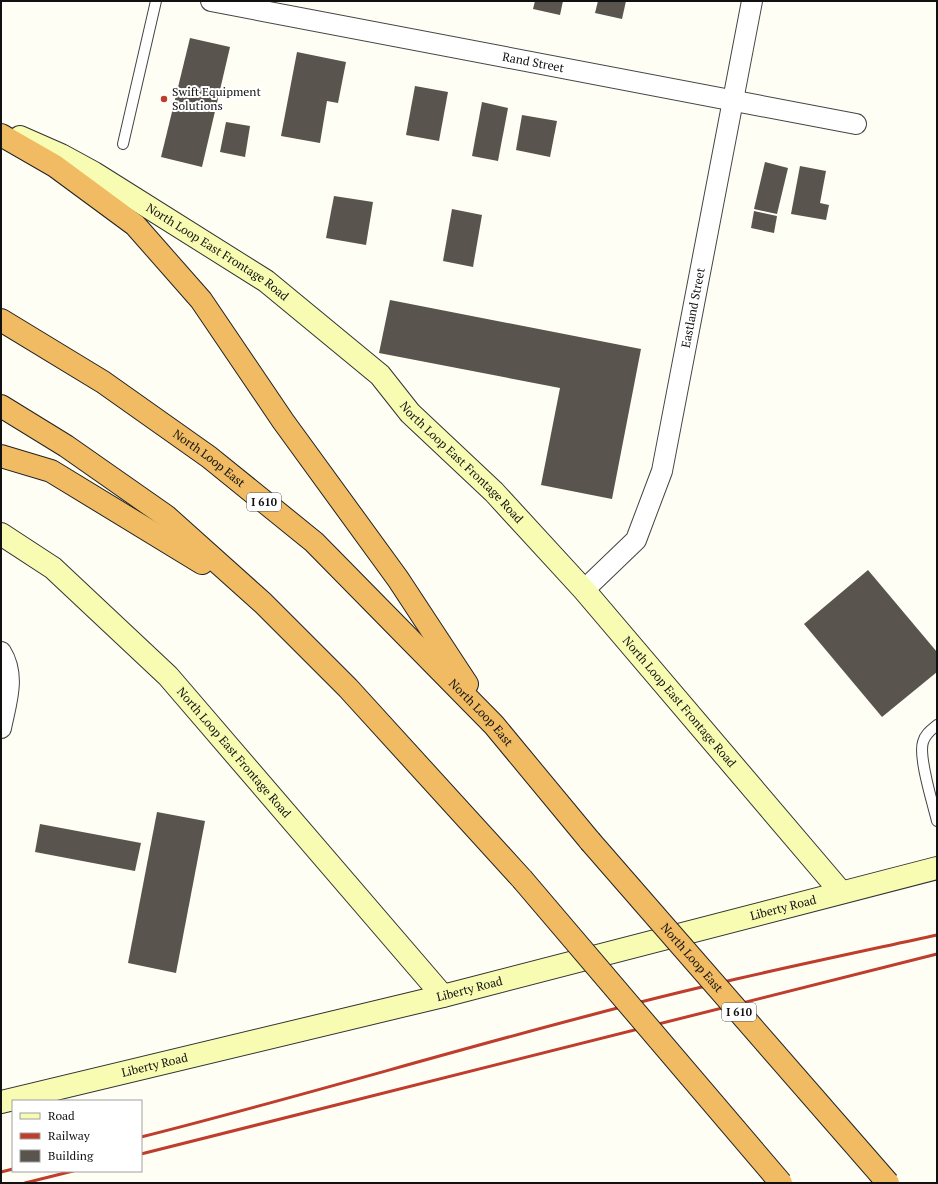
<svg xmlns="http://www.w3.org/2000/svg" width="938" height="1184" font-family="'PT Serif',serif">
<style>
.building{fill:#59544d}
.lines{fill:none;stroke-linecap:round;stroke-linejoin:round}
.lane-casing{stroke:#444;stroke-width:12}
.street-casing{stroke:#444;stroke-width:22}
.secondary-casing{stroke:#333;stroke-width:24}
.highway-casing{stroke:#222;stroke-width:24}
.lane{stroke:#fff;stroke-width:10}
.street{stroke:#fff;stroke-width:20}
.secondary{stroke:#f8fcb3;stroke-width:22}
.highway{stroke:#f0bb62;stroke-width:22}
.rail{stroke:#be3d2c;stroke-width:3}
.highway-bridge-casing{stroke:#222;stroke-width:24;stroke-linecap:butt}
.highway-bridge{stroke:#f0bb62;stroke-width:22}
.poi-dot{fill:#be3d2c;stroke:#fff;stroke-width:1.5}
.labels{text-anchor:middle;stroke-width:4;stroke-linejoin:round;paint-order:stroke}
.shield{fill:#fff;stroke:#585858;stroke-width:1}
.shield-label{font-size:11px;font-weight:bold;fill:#111}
.street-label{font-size:12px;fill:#111;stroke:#fff}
.poi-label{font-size:12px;fill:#111;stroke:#fff;text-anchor:start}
</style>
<rect width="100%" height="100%" fill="#fffef5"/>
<!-- building -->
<g class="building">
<path d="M535,1H563L560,15L533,9Z"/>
<path d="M598,1H626L622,19L595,13Z"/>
<path d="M190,38L230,47L202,167L161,157Z"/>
<path d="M297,52L346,62L338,103L327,101L320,143L281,136Z"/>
<path d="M415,86L448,92L439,141L406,135Z"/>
<path d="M482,102L508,108L498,161L472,156Z"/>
<path d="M522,115L557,121L550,157L516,150Z"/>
<path d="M226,122L250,126L245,157L220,152Z"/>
<path d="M765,162L788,168L777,214L754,209Z"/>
<path d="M800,166L826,171L820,203L829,205L826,220L791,214Z"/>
<path d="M334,196L373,202L366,245L326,238Z"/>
<path d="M452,209L482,215L473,267L443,261Z"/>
<path d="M754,211L777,216L774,233L751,228Z"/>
<path d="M390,300L641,349L612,499L541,485L560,388L379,353Z"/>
<path d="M868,570L937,652V672L882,717L804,624Z"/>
<path d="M157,812L205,821L176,973L128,963Z"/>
<path d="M40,824L141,843L135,871L35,852Z"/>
</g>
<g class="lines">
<!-- lane casing -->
<g class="lane-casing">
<g id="lane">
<path d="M123,144L156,1"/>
<path d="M937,725C931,730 925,734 923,742C918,757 933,804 937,821"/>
</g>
</g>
<!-- street casing -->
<g class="street-casing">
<g id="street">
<path id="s1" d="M211,1L856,124"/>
<path id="s2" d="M584,590L636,540L662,471L752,1"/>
<path d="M1,652C16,676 6,703 1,728"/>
</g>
</g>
<!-- secondary casing -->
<g class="secondary-casing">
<g id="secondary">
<path id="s3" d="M20,137L61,155L94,173L266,281L380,375L410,413L494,492L584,590L841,892"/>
<path id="s4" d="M1,534L53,568L168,676L443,996"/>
<path id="s5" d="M1,1102L443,996L937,868"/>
</g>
</g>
<!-- highway casing -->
<g class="highway-casing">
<g id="highway">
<path d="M1,135L55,166L135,225L201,300L283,421L398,579L467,684"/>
<path id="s6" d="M1,320L103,382L209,457L314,542L494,725L590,841"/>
<path d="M1,406L66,446L166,516L263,603L348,688L522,879"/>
<path d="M1,456L51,471L202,563"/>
</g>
</g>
<!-- lane -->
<use href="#lane" class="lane"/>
<!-- street -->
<use href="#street" class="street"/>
<!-- secondary -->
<use href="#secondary" class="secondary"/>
<!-- highway -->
<use href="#highway" class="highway"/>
<!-- rail -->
<g class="rail">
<path d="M141,1137C292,1099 441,1054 591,1015C705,984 822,960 937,935"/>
<path d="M141,1154L937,954"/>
<path d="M1,1172L13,1169"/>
<path d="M25,1183L73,1171"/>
</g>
<!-- highway-bridge casing -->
<g class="highway-bridge-casing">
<g id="highway-bridge">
<path id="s7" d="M590,841L888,1183"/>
<path d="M522,879L781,1183"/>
</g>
</g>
<!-- highway-bridge -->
<use href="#highway-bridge" class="highway-bridge"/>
</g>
<!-- markers -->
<circle class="poi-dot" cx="164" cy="99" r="4"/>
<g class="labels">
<!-- shield labels -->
<g class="shield">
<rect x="247" y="493" width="34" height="18" rx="3"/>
<rect x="722" y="1003" width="34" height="18" rx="3"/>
</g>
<g class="shield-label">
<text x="264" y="506">I 610</text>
<text x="739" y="1016">I 610</text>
</g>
<!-- street labels -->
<g class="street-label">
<text dy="4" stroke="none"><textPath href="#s1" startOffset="328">Rand Street</textPath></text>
<text dy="4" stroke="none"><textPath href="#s3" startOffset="229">North Loop East Frontage Road</textPath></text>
<text dy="4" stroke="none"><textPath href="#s2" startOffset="312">Eastland Street</textPath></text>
<text dy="4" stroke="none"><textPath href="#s6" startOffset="250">North Loop East</textPath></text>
<text dy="4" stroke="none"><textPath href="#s3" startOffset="553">North Loop East Frontage Road</textPath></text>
<text dy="4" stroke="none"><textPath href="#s3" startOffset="877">North Loop East Frontage Road</textPath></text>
<text dy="4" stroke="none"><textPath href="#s6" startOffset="623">North Loop East</textPath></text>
<text dy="4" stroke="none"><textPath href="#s4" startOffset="321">North Loop East Frontage Road</textPath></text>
<text dy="4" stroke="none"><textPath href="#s5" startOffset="806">Liberty Road</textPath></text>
<text dy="4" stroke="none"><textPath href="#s7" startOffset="155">North Loop East</textPath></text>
<text dy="4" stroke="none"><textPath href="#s5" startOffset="482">Liberty Road</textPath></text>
<text dy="4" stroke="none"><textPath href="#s5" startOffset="158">Liberty Road</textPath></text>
</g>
<!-- poi labels -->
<g class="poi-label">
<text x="172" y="96">Swift Equipment<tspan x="172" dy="14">Solutions</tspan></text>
</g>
</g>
<!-- border -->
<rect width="938" height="1184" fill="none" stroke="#111111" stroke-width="4"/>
<!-- legend -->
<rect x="12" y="1100" width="130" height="72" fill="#ffffff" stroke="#a0a0a0"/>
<rect x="20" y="1113" width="20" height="6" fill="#f8fcb3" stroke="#a0a0a0"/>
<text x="48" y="1120" font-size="12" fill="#111111">Road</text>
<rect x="20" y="1133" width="20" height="6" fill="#be3d2c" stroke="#a0a0a0"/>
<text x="48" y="1140" font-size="12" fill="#111111">Railway</text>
<rect x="20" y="1150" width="20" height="12" fill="#59544d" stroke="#a0a0a0"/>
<text x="48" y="1160" font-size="12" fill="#111111">Building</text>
</svg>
